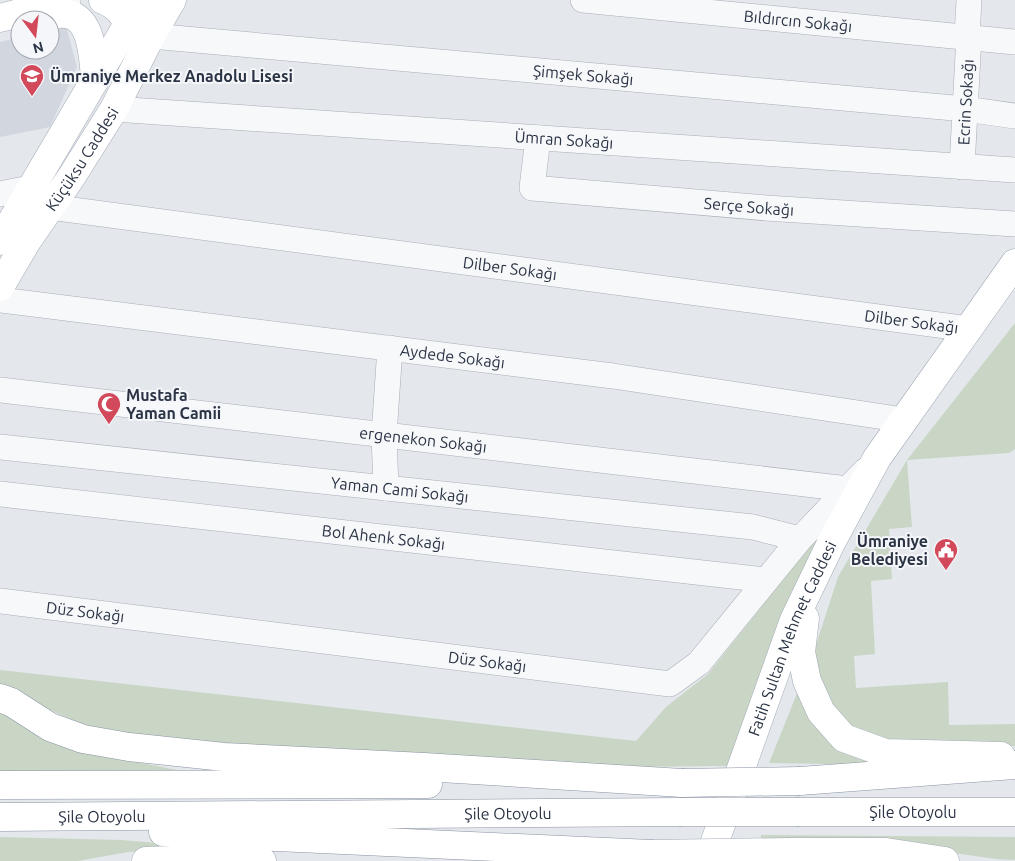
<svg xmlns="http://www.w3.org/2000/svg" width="1015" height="861" font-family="Ubuntu,sans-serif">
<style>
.built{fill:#d2d6de}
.green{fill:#c9d6c5}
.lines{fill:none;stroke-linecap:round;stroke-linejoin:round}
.minor-casing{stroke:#a9aeb7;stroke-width:26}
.major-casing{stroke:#a3abb8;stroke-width:29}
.highway-casing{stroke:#8b94a3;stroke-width:29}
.minor{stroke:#f7f8fa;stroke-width:25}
.major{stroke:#fff;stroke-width:28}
.highway{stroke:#fff;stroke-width:28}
.major-bridge-casing{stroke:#a3abb8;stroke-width:29;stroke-linecap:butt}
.highway-bridge-casing{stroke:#8b94a3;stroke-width:29;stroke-linecap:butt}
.major-bridge{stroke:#fff;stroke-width:28}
.highway-bridge{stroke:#fff;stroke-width:28}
.labels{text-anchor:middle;stroke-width:4;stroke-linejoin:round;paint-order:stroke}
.street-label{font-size:16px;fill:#2b3445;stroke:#f4f6f9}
.poi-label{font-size:16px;font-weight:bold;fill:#2b3445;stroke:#f4f6f9;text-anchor:start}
</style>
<rect width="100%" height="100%" fill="#e4e7ec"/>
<!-- built -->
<path class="built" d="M66,26L77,67L50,127L0,137V42L20,37V50H50V30Z"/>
<!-- green -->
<g class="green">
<path d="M1015,323V449L1009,453L907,460L912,527L889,529L892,579L871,581L875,654L854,656L856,688L948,682L949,725L1015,724V746L894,743L855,731L833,708L819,684L814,651L838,577L907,460Z"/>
<path d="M831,519L727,766L610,767L194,744L96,730L0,688V670L636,741L666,707L708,674Z"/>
<path d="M798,691L888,765L769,763Z"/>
<path d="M0,708L87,752L182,771H0Z"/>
<path d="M761,835L1015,837V860L996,859L890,844L761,846Z"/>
<path d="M0,837L121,840L206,847L128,852L78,861H0Z"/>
</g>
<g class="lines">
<!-- minor casing -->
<g class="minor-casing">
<g id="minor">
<path d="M68,0V1"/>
<path id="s1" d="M583,0L1015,42"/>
<path id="s2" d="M151,36L965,109L1015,116"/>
<path d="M967,36L969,0"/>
<path id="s3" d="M114,109L1015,170"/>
<path id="s4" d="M538,138L532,188L766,208L1015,224"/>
<path id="s5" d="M962,167L969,36"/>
<path d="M0,194L30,188"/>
<path id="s6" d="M50,207L969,329"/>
<path id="s7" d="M0,300L613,376L904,420"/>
<path id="s8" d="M0,390L848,489"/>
<path id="s9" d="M0,447L753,527L800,539"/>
<path d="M386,488L384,435L390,348"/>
<path id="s10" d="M0,494L766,580"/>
<path id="s11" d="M0,601L670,684L699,663L800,539L865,471"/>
</g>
</g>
<!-- major casing -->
<g class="major-casing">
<g id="major">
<path d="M103,0C121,7 128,20 131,38"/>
<path d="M0,18L54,4"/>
<path d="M36,20C44,18 52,15 59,14C92,10 93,56 95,78"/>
<path d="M0,241L142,0"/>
<path id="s12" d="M0,287L27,241L72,176L114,109L151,36L172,0"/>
<path d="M805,618L801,652L807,681L821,712L844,738L885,753L1001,756"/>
<path d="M790,852H886L945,861"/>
<path d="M146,861L199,859L262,861"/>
<path id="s13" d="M708,861L794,620L832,541L877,458L1015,263"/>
</g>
</g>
<!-- highway casing -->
<g class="highway-casing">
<g id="highway">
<path d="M0,698L11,702L50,727L83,739L129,747L224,757L424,767L682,783"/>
<path d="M800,781L1015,765"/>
<path d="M0,785L428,784"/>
<path id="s14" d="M799,812H1015"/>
<path id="s15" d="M0,817L679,812"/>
<path d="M163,832L651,854"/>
</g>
</g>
<!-- minor -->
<use href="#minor" class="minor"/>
<!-- major -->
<use href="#major" class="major"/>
<!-- highway -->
<use href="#highway" class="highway"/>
<!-- major-bridge casing -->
<g class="major-bridge-casing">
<path id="major-bridge" d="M651,854L790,852"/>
</g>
<!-- highway-bridge casing -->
<g class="highway-bridge-casing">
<g id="highway-bridge">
<path d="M682,783L800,781"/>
<path d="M679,812H799"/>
</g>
</g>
<!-- major-bridge -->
<use href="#major-bridge" class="major-bridge"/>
<!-- highway-bridge -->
<use href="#highway-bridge" class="highway-bridge"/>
</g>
<!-- icons -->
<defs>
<g id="school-pin" transform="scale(1.25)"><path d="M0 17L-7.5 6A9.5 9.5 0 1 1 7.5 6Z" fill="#d1495b" stroke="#f4f6f9"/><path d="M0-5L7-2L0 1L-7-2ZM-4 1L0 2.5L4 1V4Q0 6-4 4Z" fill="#fff"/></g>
<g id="mosque-pin" transform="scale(1.25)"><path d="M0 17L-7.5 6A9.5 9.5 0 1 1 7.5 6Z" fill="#d1495b" stroke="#f4f6f9"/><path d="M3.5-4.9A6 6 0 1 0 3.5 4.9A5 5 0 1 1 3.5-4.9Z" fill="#fff"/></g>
<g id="civic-pin" transform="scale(1.25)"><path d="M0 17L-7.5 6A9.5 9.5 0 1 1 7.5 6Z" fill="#d1495b" stroke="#f4f6f9"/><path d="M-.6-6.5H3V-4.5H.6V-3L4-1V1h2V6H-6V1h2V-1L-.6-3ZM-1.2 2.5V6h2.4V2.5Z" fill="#fff"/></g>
</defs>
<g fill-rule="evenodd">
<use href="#school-pin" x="32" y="76"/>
<use href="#mosque-pin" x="109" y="404"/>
<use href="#civic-pin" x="946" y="550"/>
</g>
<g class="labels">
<!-- street labels -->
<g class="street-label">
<text dy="6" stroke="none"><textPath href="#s1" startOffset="216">Bıldırcın Sokağı</textPath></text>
<text dy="6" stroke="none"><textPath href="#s2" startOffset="434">Şimşek Sokağı</textPath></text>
<text dy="6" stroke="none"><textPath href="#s5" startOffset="65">Ecrin Sokağı</textPath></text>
<text dy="6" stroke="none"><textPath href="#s3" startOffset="451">Ümran Sokağı</textPath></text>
<text dy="6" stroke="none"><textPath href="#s12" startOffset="152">Küçüksu Caddesi</textPath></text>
<text dy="6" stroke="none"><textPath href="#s4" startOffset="268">Serçe Sokağı</textPath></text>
<text dy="6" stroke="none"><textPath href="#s6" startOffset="464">Dilber Sokağı</textPath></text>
<text dy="6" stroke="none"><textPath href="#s6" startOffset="869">Dilber Sokağı</textPath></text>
<text dy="6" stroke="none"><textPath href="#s7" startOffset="456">Aydede Sokağı</textPath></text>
<text dy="6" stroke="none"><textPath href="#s8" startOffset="426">ergenekon Sokağı</textPath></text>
<text dy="6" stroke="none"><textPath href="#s9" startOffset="402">Yaman Cami Sokağı</textPath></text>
<text dy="6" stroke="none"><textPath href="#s10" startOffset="386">Bol Ahenk Sokağı</textPath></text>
<text dy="6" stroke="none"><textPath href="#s11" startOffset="86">Düz Sokağı</textPath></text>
<text dy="6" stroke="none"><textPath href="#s13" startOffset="238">Fatih Sultan Mehmet Caddesi</textPath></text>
<text dy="6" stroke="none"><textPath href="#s11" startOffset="491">Düz Sokağı</textPath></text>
<text dy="6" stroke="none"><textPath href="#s14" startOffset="114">Şile Otoyolu</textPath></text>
<text dy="6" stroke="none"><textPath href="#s15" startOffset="508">Şile Otoyolu</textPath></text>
<text dy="6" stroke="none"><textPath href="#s15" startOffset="102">Şile Otoyolu</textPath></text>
</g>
<!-- poi labels -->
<g class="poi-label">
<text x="50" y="82">Ümraniye Merkez Anadolu Lisesi</text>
<text x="126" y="401">Mustafa<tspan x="126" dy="18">Yaman Camii</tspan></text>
<text x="928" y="547" text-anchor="end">Ümraniye<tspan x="928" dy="18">Belediyesi</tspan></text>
</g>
</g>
<!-- north arrow -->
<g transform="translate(35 35) rotate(165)"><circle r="24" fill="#f4f6f9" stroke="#a4a8b1"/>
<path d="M0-4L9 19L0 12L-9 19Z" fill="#d1495b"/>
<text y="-8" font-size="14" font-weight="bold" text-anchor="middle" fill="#2b3445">N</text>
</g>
</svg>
